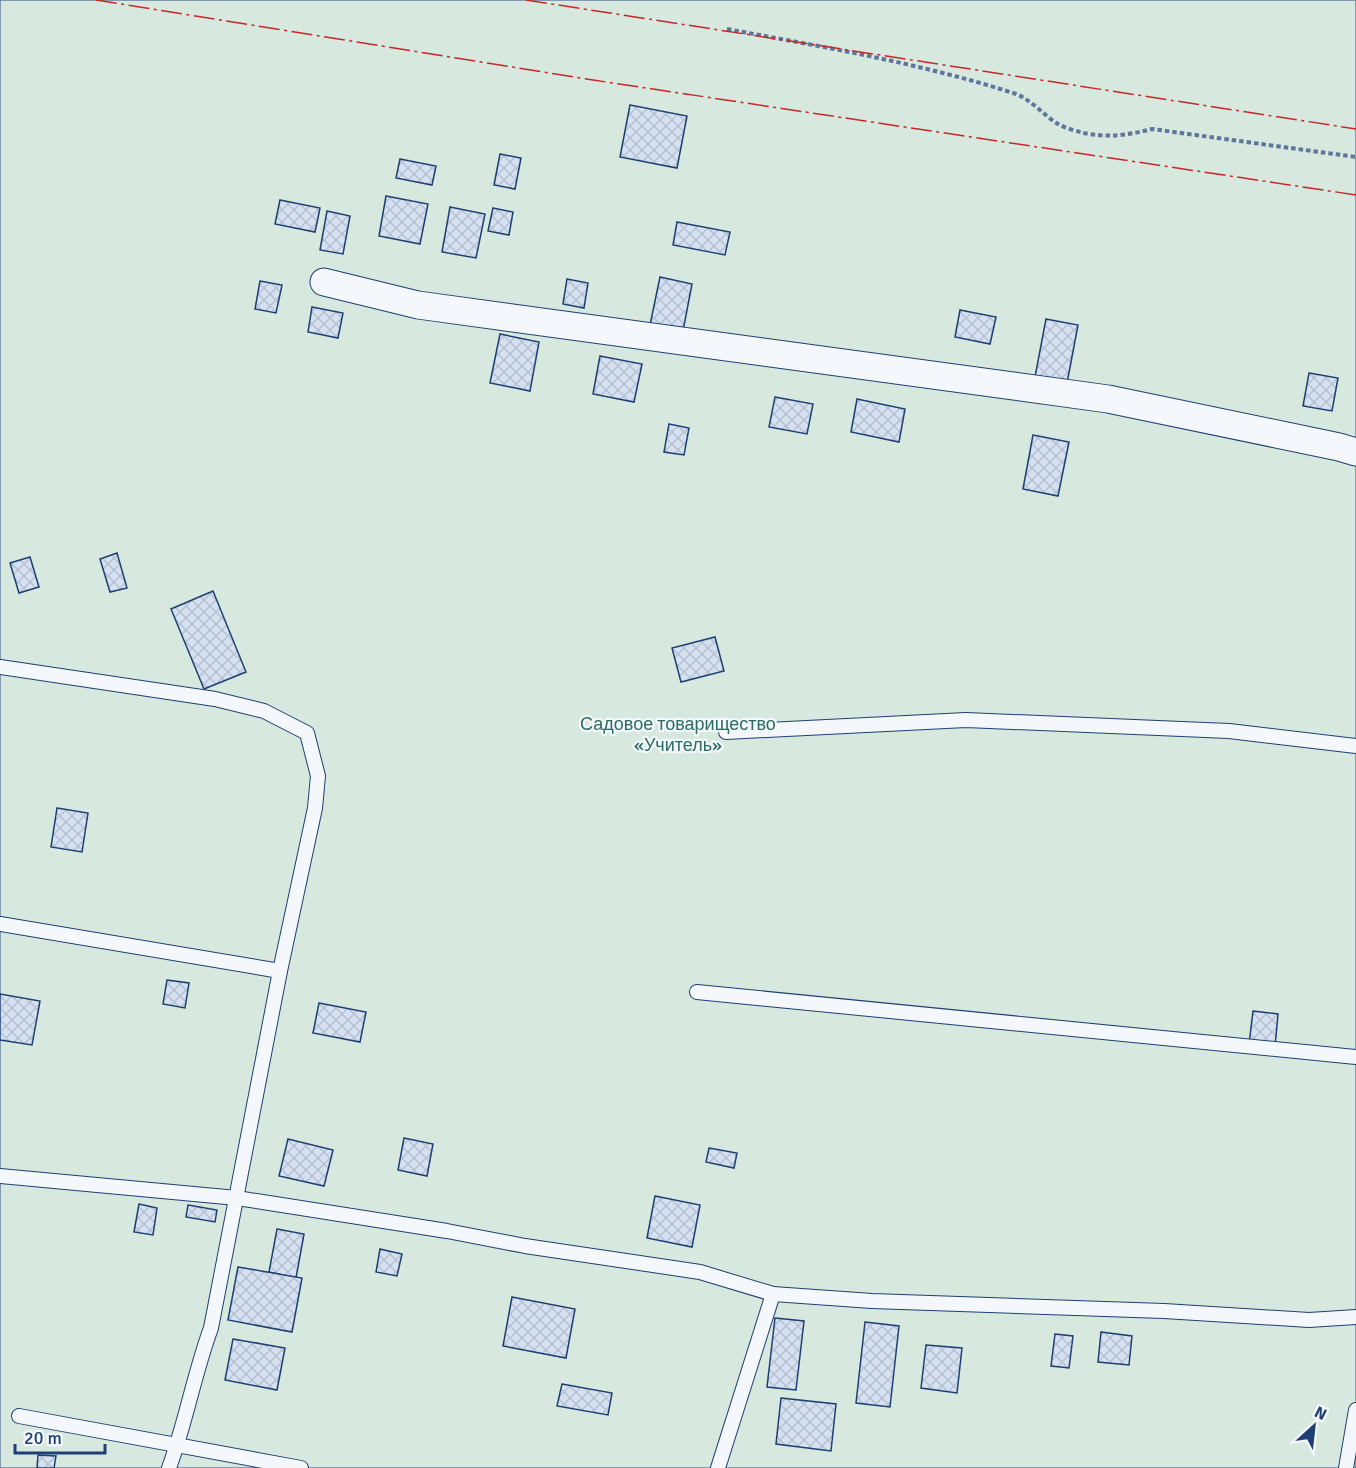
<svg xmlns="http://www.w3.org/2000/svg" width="1356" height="1468" font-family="Signika,sans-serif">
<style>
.green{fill:#d7e8df;stroke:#687fa3;stroke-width:1.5}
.building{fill:url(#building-cross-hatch);stroke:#1d3f73;stroke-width:1.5}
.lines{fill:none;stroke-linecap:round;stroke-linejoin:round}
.service-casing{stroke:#1d3f73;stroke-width:16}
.minor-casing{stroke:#1d3f73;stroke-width:29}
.path{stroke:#5e769c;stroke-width:4;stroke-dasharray:4.5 3;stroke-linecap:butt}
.service{stroke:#f4f7fb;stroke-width:14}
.minor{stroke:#f4f7fb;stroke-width:27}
.power{stroke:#c62828;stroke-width:1.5;stroke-dasharray:21 4.5 3 4.5;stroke-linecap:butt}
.labels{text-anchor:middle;stroke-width:4.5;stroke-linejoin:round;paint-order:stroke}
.park-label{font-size:18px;fill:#2c6c60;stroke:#f4f7fb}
</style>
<defs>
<pattern id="building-cross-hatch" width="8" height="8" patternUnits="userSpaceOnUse" patternTransform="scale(1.5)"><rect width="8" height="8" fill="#d5e0f0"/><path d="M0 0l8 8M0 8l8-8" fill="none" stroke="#b6c1d1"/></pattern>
</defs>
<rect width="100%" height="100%" fill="#f4f7fb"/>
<!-- green -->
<rect class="green" x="0" y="0" width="1356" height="1468"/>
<!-- building -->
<g class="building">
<path d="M630,105L687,116L677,168L620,157Z"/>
<path d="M500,154L521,158L515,189L494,185Z"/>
<path d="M400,159L436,166L432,185L396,178Z"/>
<path d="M386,196L428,204L420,244L379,236Z"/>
<path d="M280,200L320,208L315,232L275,224Z"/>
<path d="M450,207L485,214L476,258L442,252Z"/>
<path d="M493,208L513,212L509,235L488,231Z"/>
<path d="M327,211L350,216L343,254L320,250Z"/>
<path d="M677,222L730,232L725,255L673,245Z"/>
<path d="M660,277L692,284L683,331L650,325Z"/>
<path d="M567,279L588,283L584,308L563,304Z"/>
<path d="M260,281L282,285L276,313L255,309Z"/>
<path d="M312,307L343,313L338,338L308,332Z"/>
<path d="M960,310L996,317L990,344L955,337Z"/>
<path d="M1046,319L1078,325L1067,383L1035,377Z"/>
<path d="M500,334L539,342L530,391L490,383Z"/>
<path d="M600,356L642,364L634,402L593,394Z"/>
<path d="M1309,373L1338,378L1332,411L1303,406Z"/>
<path d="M775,397L813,404L807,434L769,427Z"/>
<path d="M857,399L905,409L899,442L851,432Z"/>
<path d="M669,424L689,428L684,455L664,452Z"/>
<path d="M1033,435L1069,442L1058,496L1023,489Z"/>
<path d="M117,553L127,588L110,592L100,559Z"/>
<path d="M30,557L39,587L19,593L10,563Z"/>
<path d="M213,591L246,672L204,689L171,609Z"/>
<path d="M715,637L724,671L681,682L672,648Z"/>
<path d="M57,808L88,813L82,852L51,847Z"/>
<path d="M167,980L189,983L185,1008L163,1004Z"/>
<path d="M0,994L40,1001L32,1045L0,1040Z"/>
<path d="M319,1003L366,1012L360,1042L313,1033Z"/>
<path d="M1253,1011L1278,1014L1275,1047L1249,1044Z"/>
<path d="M404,1138L433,1144L427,1176L398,1170Z"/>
<path d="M288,1139L333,1150L324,1186L279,1176Z"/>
<path d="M709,1148L737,1153L734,1168L706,1162Z"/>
<path d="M655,1196L700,1205L692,1247L647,1238Z"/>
<path d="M139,1204L157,1208L153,1235L134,1232Z"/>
<path d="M188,1205L217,1210L215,1222L186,1217Z"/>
<path d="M277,1229L304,1234L296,1278L269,1272Z"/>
<path d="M380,1249L402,1254L397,1276L376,1272Z"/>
<path d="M238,1267L302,1278L292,1332L228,1320Z"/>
<path d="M512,1297L575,1309L566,1358L503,1346Z"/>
<path d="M775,1318L804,1321L796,1390L767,1387Z"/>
<path d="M865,1322L899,1326L890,1407L856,1403Z"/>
<path d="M1101,1332L1132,1336L1129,1365L1098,1362Z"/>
<path d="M1055,1334L1073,1336L1069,1368L1051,1366Z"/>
<path d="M233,1339L285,1348L277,1390L225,1380Z"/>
<path d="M926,1345L962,1348L957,1393L921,1388Z"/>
<path d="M562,1384L612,1393L608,1415L557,1406Z"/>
<path d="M781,1398L836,1404L831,1451L776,1444Z"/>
<path d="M38,1455L56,1456L54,1468H37Z"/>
</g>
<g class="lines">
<!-- service casing -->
<g class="service-casing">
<g id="service">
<path d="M0,667L215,699L264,711L307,733L318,776L315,808L280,971L211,1328C194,1374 186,1422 169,1468"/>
<path d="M726,732L966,720L1229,731L1356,746"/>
<path d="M0,924L280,971"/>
<path d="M697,992L1356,1057"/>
<path d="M0,1176L237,1198L447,1231L525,1246L700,1272L773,1294L872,1301L1164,1311L1309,1320L1356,1317"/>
<path d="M19,1416L301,1468"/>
<path d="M718,1468L773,1294"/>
<path d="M1346,1468L1356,1410"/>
</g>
</g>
<!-- minor casing -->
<g class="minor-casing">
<path id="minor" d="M324,282L418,305L1108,399L1339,447L1356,452"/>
</g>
<!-- path -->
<path class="path" d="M727,29C823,47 920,63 1013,93C1030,98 1043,115 1058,124C1065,128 1076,131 1084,133C1107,138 1129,135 1152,129L1356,157"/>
<!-- service -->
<use href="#service" class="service"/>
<!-- minor -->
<use href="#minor" class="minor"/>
<!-- power -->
<g class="power">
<path d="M96,0L593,80L1356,195"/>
<path d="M526,0L1356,129"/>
</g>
</g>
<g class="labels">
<!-- park labels -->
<g class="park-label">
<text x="678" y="730">Садовое товарищество<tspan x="678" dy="21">«Учитель»</tspan></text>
</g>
</g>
<!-- north arrow -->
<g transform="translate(1314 1426) rotate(27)" stroke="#f4f7fb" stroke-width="4.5" paint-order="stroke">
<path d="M0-4.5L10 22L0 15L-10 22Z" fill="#1d3f73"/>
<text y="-9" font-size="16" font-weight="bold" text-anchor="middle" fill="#1d3f73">N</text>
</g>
<!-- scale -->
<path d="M15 1444v9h90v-9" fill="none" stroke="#1d3f73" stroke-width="3"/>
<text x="24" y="1444" font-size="18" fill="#1d3f73" stroke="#f4f7fb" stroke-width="4.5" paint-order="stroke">20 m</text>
</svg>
